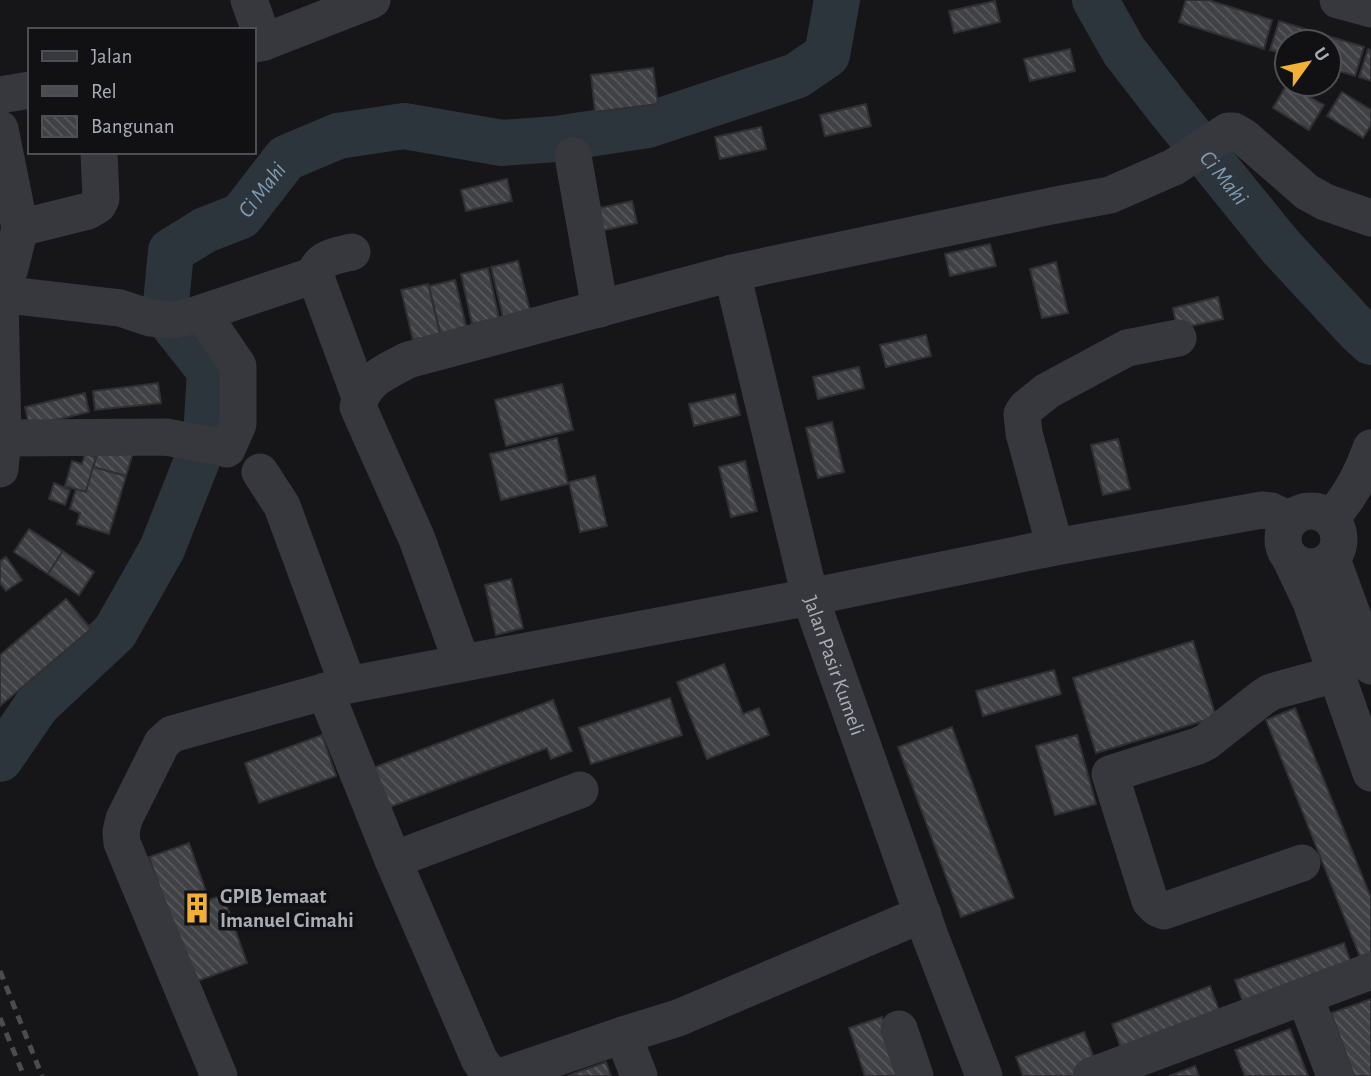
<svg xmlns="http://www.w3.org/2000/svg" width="1371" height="1076" font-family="'Alegreya Sans',sans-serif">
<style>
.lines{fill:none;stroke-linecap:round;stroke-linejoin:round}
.river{stroke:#2c353c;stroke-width:46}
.building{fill:url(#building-back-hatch);stroke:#303034;stroke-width:2}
.minor{stroke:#37383d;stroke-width:37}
.rail{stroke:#4a4c52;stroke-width:5;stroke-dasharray:9 7;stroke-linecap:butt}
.labels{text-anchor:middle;stroke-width:7;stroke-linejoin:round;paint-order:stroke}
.street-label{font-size:21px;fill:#a8adb8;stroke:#111113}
.poi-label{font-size:21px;font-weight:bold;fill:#a8adb8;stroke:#111113;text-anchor:start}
.water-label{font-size:23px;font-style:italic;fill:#7f9bb3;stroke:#111113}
</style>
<defs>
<pattern id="building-back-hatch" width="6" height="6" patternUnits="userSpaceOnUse" patternTransform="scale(1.75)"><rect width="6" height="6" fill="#404145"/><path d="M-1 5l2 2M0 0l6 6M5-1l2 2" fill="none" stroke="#595a5e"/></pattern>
</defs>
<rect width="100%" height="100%" fill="#161618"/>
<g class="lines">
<!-- river -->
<g class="river">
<path id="s1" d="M1095,0L1124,51L1169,109L1281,247L1359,331L1371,342"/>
<path id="s2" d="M0,759L37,705L115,632L162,549L206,438L210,371L165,314L171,251L205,230L241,216L286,158L338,136L404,126L502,143L556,139L648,125L796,76L827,55L837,0"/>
</g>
</g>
<!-- building -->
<g class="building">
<path d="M1186,0H1208L1272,20L1264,49L1179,22Z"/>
<path d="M995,1L1000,22L954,33L949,11Z"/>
<path d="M1279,21L1364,47L1355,76L1329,68V42H1287V55L1270,50Z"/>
<path d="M1070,49L1075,71L1030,81L1024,59Z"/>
<path d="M1368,49L1371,50V81L1359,77Z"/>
<path d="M653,68L658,104L595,112L591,75Z"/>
<path d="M1287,84L1324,105L1309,130L1273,108Z"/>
<path d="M1342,92L1371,110V125L1363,138L1327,116Z"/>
<path d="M866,104L871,126L825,136L820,115Z"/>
<path d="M761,127L766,149L720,159L715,137Z"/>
<path d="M507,179L512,201L466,211L461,190Z"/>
<path d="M632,201L637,223L591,233L586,211Z"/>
<path d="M990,244L996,266L950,276L945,254Z"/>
<path d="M518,261L530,311L503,317L491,267Z"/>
<path d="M1056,262L1068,313L1042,318L1030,269Z"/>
<path d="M488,268L499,318L472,324L461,274Z"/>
<path d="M455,280L467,330L441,336L429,286Z"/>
<path d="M428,284L440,334L413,340L401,290Z"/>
<path d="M1218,297L1223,319L1177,329L1173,308Z"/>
<path d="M926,335L931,356L886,367L880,345Z"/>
<path d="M859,367L864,388L818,399L813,377Z"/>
<path d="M158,383L161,403L95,410L93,391Z"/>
<path d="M562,384L573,430L506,446L495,400Z"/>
<path d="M85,393L89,412L29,426L25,407Z"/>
<path d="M735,394L740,415L694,426L689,404Z"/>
<path d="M832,422L844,472L818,478L806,428Z"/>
<path d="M557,438L568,484L501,500L490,454Z"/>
<path d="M1118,439L1130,489L1103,495L1091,445Z"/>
<path d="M100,446H135L126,476L93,467Z"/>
<path d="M85,454L96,457L86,492L65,486L72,461L82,464Z"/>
<path d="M745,461L757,511L731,517L719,467Z"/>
<path d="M93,467L126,476L109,534L77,524L80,513L70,509L76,489L86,492Z"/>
<path d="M595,476L607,526L580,532L569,482Z"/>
<path d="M54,483L70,490L65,505L49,499Z"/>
<path d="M29,529L63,551L48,574L14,552Z"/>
<path d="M63,551L94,572L79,595L48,574Z"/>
<path d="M6,557L22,580L6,591L0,583V561Z"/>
<path d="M511,579L523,628L496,635L485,585Z"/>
<path d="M66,599L91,629L0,706V655Z"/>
<path d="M1193,641L1216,717L1096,753L1073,678Z"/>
<path d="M724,664L743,714L759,708L769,735L707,759L677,682Z"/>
<path d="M1054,670L1061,694L983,716L976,691Z"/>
<path d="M670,698L682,735L591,764L579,728Z"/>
<path d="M553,700L572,751L551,759L547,748L385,809L370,769Z"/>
<path d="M1295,708L1371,898V964L1364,967L1266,720Z"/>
<path d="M952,727L1014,898L961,917L898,747Z"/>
<path d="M322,735L336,776L259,803L245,763Z"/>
<path d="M1077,735L1096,804L1055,815L1036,746Z"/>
<path d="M189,843L209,900L223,895L247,963L184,986L170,917L149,857Z"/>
<path d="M1344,943L1355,975L1247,1013L1235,980Z"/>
<path d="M1210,986L1222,1018L1124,1056L1112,1024Z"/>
<path d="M1371,999V1076H1354L1331,1013Z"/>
<path d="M882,1017L902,1076H865L849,1028Z"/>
<path d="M1290,1029L1308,1076H1245L1235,1050Z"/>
<path d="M1084,1032L1098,1069L1078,1076H1023L1016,1057Z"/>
<path d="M606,1062L611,1076H567Z"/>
<path d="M1195,1066L1199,1076H1169Z"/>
</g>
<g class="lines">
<!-- minor -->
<g class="minor">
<path d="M249,0L264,42"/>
<path d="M1338,0L1371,9"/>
<path d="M254,44L264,42L372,0"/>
<path d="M0,95L30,90"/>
<path d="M0,129L20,228L10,268L0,294L3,438L0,469"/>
<path d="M573,156L600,309"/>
<path d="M20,228L88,211L98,205L101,199L99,152"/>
<path id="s3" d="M732,273L810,597L930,936L984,1076"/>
<path d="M315,275L360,397"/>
<path d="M315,275C319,257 336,256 352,252"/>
<path d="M0,294L120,308L150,318L173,320L192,316L315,275"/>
<path d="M202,313L238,366V424L227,449"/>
<path d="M3,438L166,437L220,447"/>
<path d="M260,472L282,506L348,685"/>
<circle cx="1311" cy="539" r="28"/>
<path d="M1331,518C1349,498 1362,474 1371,448"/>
<path d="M1055,547L1024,433L1022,414L1026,408L1047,391L1127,348L1178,338"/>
<path d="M1332,559L1371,666"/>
<path d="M1291,560L1311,602L1371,773"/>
<path d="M462,663L417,539L358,407C363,380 386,372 408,360L732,273L1051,206L1110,195L1174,167L1228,131H1234L1244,137L1307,192L1325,202L1371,218"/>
<path d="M325,691L393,860L479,1059L487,1071L498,1076"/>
<path d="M393,860L580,790"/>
<path d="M1302,863L1164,911L1157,908L1150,901L1110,774L1198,746L1206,742L1263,697L1271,692L1336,674"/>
<path d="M1305,997L1335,1076"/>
<path d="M899,1029L915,1076"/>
<path d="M623,1035L639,1076"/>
<path d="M219,1076L122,843L121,832L124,819L162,743L172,734L348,685L810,597L1055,547L1262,510L1271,511L1290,520"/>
<path d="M503,1076L623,1035L678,1018L923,914"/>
<path d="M1091,1076L1371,971"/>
</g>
<!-- rail -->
<g class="rail">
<path d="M0,971L42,1076"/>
<path d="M0,1018L24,1076"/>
</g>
</g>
<!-- icons -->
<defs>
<g id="building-bare" transform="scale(2.415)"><path d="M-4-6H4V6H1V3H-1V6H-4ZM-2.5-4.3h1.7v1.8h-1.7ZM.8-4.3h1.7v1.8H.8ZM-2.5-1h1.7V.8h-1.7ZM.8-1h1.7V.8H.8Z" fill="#f2b134" stroke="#111113" stroke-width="2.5" paint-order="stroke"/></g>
</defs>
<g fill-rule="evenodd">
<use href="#building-bare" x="197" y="908"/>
</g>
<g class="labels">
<!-- street labels -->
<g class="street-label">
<text dy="7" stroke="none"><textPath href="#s3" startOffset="406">Jalan Pasir Kumeli</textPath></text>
</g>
<!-- poi labels -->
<g class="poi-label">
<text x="220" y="903">GPIB Jemaat<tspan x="220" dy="24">Imanuel Cimahi</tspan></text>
</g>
<!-- water labels -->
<g class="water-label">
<text dy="8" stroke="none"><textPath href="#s1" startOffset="220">Ci Mahi</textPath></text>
<text dy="8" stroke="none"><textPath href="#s2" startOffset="702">Ci Mahi</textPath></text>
</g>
</g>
<!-- legend -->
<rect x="28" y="28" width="228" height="126" fill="#111113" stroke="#4d4f55" stroke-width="2"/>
<rect x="42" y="51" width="35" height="10" fill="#37383d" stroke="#4d4f55" stroke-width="2"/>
<text x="91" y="63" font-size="21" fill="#a8adb8">Jalan</text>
<rect x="42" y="86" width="35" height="10" fill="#4a4c52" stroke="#4d4f55" stroke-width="2"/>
<text x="91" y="98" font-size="21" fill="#a8adb8">Rel</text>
<rect x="42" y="116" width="35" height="21" fill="url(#building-back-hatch)" stroke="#4d4f55" stroke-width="2"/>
<text x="91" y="133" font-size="21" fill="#a8adb8">Bangunan</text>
<!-- north arrow -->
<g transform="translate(1308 63) rotate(57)"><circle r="33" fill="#111113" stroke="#4d4f55" stroke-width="2"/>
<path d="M0-5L12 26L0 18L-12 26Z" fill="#f2b134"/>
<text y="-10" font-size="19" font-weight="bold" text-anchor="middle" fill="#a8adb8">U</text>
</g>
</svg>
